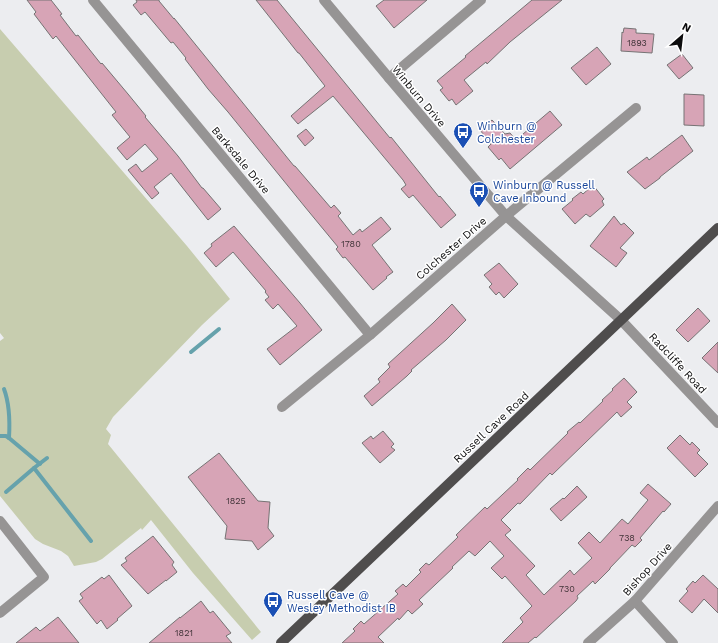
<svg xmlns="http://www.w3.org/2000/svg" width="718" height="643" font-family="'Work Sans',sans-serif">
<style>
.green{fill:#c7cdaf}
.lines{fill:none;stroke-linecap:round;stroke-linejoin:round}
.stream{stroke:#66a2ac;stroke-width:4}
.building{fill:#d7a4b6;stroke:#767374}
.minor{stroke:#969494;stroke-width:10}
.major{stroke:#4f4d4d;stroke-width:10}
.labels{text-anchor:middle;stroke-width:3;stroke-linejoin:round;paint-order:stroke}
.number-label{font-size:9px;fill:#403338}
.street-label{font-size:11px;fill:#0d0d0e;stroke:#fff}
.transit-label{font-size:11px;fill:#164399;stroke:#fff;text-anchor:start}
</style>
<rect width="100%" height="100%" fill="#ecedf0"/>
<!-- green -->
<path class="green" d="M0,29L187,246L230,299L202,325L113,417L106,429L111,435L108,444L261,632L252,640L193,573L151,520L142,530L141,528L102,559L96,562L74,566L68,556L61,551L43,544L35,539L0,496V341L4,338L0,333Z"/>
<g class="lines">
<!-- stream -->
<g class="stream">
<path d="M191,352L219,329"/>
<path d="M4,389C10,405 10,421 9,438"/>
<path d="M0,436H6L9,438L40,464"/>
<path d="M47,458L34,468L91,541"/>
<path d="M6,492L34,468"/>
</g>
</g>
<!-- building -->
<g class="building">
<path d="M27,0H51L62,14L60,15L76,36L78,35L101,64L102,63L128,94L146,116L145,117L178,156L202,188H203L221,209L208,220L171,173L154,187L159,193L152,199L128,170L136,164L142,172L158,159L145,144L127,160L117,148L130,137L112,115L116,112L56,36L53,39L34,14L36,12Z"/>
<path d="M136,0H159V1L174,19V18L294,166H295L331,208L334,205L341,213L338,216L353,235L360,229L362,232L381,217L391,229L372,245L393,272L386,277L387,278L373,290L345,257L343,258L336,249L338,247L305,207L228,112L208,89L185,59L186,58L173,42L171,43L145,12L141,15L133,5L137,2Z"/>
<path d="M256,0H277L390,138L391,137L439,197L440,196L456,215L441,228L413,195L409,198L401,189L406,185L403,180L333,96L298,124L291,116L325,86L299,53H298Z"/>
<path d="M384,0H427L394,28L376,6Z"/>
<path d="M532,0H562L510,42L487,64L486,62L464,80L473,91L456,105L452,99L449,101L440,90L443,88L437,81L466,57L465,56Z"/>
<path d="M624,28L636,29V33L654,34L652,53L621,51L622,32L623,33Z"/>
<path d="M597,47L611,64L586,85L571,68Z"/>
<path d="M682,54L693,68L679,79L667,65Z"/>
<path d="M684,94L704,95V126L684,125Z"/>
<path d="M550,111L562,125L510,169L501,158L499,160L488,147L491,144L480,130L492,120L505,134L510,133L516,140Z"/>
<path d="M306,129L314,138L305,146L297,136Z"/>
<path d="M682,135L693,151L660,177V178L645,189L627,172L647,157L649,160Z"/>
<path d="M593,185L604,199L602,201L604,205L590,217L586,214L575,224L562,209L573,200L572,199L581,192L583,194Z"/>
<path d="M614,216L621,225L624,223L634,233L620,248L627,253L616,267L590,246Z"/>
<path d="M234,226L300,303L322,330L280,365L267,349L297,326L278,304L273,309L265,300L269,297L265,292L266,291L233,252L216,267L204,253L212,246L211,244Z"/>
<path d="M499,263L518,284L504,298L499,292L496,295L489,287L492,284L484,275Z"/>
<path d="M452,304L466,320L446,340L411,370L412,371L407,376L372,406L364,396L380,382L378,379L390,367L388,364L433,323Z"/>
<path d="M698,308L710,321L688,342L676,330Z"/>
<path d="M718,342V373L702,358Z"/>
<path d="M624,378L637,392L627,402L632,407L621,417L617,412L552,475L550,473L520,504L518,503L501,520L511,530L505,535L535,566L526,575L544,595L570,570L574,575L592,558L578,543L589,532L600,543L622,519L628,524L648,500L640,493L648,484L671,504L664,512L663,511L640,538L642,540L635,547L632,545L610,568V569L595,584L593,581L577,596L578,598L576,601L536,638L535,637L528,643H502L523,622L520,618L532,606L505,576L502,579L491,568L504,556L490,541L475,556L469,551L452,567L453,568L419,600L423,604L412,614L408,610L399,620L398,618L378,637L384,643H342L355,631L353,629L361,621L364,624L398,594L395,591L403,584L406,587L421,572L419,570L426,563L429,565L458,537L456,535L485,507L487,509L518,480L517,479L528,468L530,470L568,433L567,432L579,422L580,423L603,401L602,400L613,390L612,389Z"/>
<path d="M383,431L394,444L391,447L395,450L380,463L362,443L371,436L373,439Z"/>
<path d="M680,435L690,445L692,442L700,450L697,453L708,464L695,477L667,448Z"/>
<path d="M219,453L258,501L270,502L268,528L274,536L258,550L252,541L225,539L227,526L188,477Z"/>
<path d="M577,486L587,497L561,521L550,509L563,498L564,499Z"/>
<path d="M153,536L174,562L172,565L177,572L166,581V580L148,594L121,565L127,561L125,558Z"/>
<path d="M109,575L132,606L117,619L118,620L107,629L101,620L97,624L79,601L83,598L80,594L102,577L104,579Z"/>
<path d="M703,575L718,589V613L704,599L692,613L679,601L688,591L686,589L693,581L695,583Z"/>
<path d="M201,601L210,613L213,611L231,633L226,636L232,643H149L180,617V618Z"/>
<path d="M58,617L79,643H16L36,627L40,631Z"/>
</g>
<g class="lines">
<!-- minor -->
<g class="minor">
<path d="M93,0L370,335"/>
<path d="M324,0L389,78L506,216L621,320L718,423"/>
<path d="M389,78L481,0"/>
<path d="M282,407L370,335L506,216L636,108"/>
<path d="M0,521L44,577L0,613"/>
<path d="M635,601L673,643"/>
<path d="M588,643L635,601L718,506"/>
</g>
<!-- major -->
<path class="major" d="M281,643L718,228"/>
</g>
<!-- icons -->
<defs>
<g id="bus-pin" transform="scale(1)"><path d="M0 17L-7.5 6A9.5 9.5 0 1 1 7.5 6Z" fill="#1a4fb4" stroke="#fff"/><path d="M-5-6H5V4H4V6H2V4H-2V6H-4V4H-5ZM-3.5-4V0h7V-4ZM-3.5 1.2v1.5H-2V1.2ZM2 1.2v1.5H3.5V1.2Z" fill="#fff"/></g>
</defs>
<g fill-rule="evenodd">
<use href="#bus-pin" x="463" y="132"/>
<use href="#bus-pin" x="479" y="191"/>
<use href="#bus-pin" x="273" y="601"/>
</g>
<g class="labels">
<!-- number labels -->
<g class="number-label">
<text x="637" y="46">1893</text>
<text x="351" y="247">1780</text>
<text x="236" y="504">1825</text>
<text x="627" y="541">738</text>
<text x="567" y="592">730</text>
<text x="184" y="636">1821</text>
</g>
<!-- street labels -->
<g class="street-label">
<text transform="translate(419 96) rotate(50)" y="4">Winburn Drive</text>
<text transform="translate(241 160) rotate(50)" y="4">Barksdale Drive</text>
<text transform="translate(451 248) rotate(-41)" y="4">Colchester Drive</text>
<text transform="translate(678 363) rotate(47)" y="4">Radcliffe Road</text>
<text transform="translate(491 427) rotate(-43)" y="4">Russell Cave Road</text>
<text transform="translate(647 569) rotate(-48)" y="4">Bishop Drive</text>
</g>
<!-- transit labels -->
<g class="transit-label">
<text x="477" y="130">Winburn @<tspan x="477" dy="13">Colchester</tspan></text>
<text x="493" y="189">Winburn @ Russell<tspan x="493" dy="13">Cave Inbound</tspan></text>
<text x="287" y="599">Russell Cave @<tspan x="287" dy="13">Wesley Methodist IB</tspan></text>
</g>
</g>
<!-- north arrow -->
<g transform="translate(682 36) rotate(28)" stroke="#ffffff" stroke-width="3" paint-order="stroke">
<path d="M0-3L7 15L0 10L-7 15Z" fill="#0d0d0e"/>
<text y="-6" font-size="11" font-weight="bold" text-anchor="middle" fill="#0d0d0e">N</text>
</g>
</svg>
